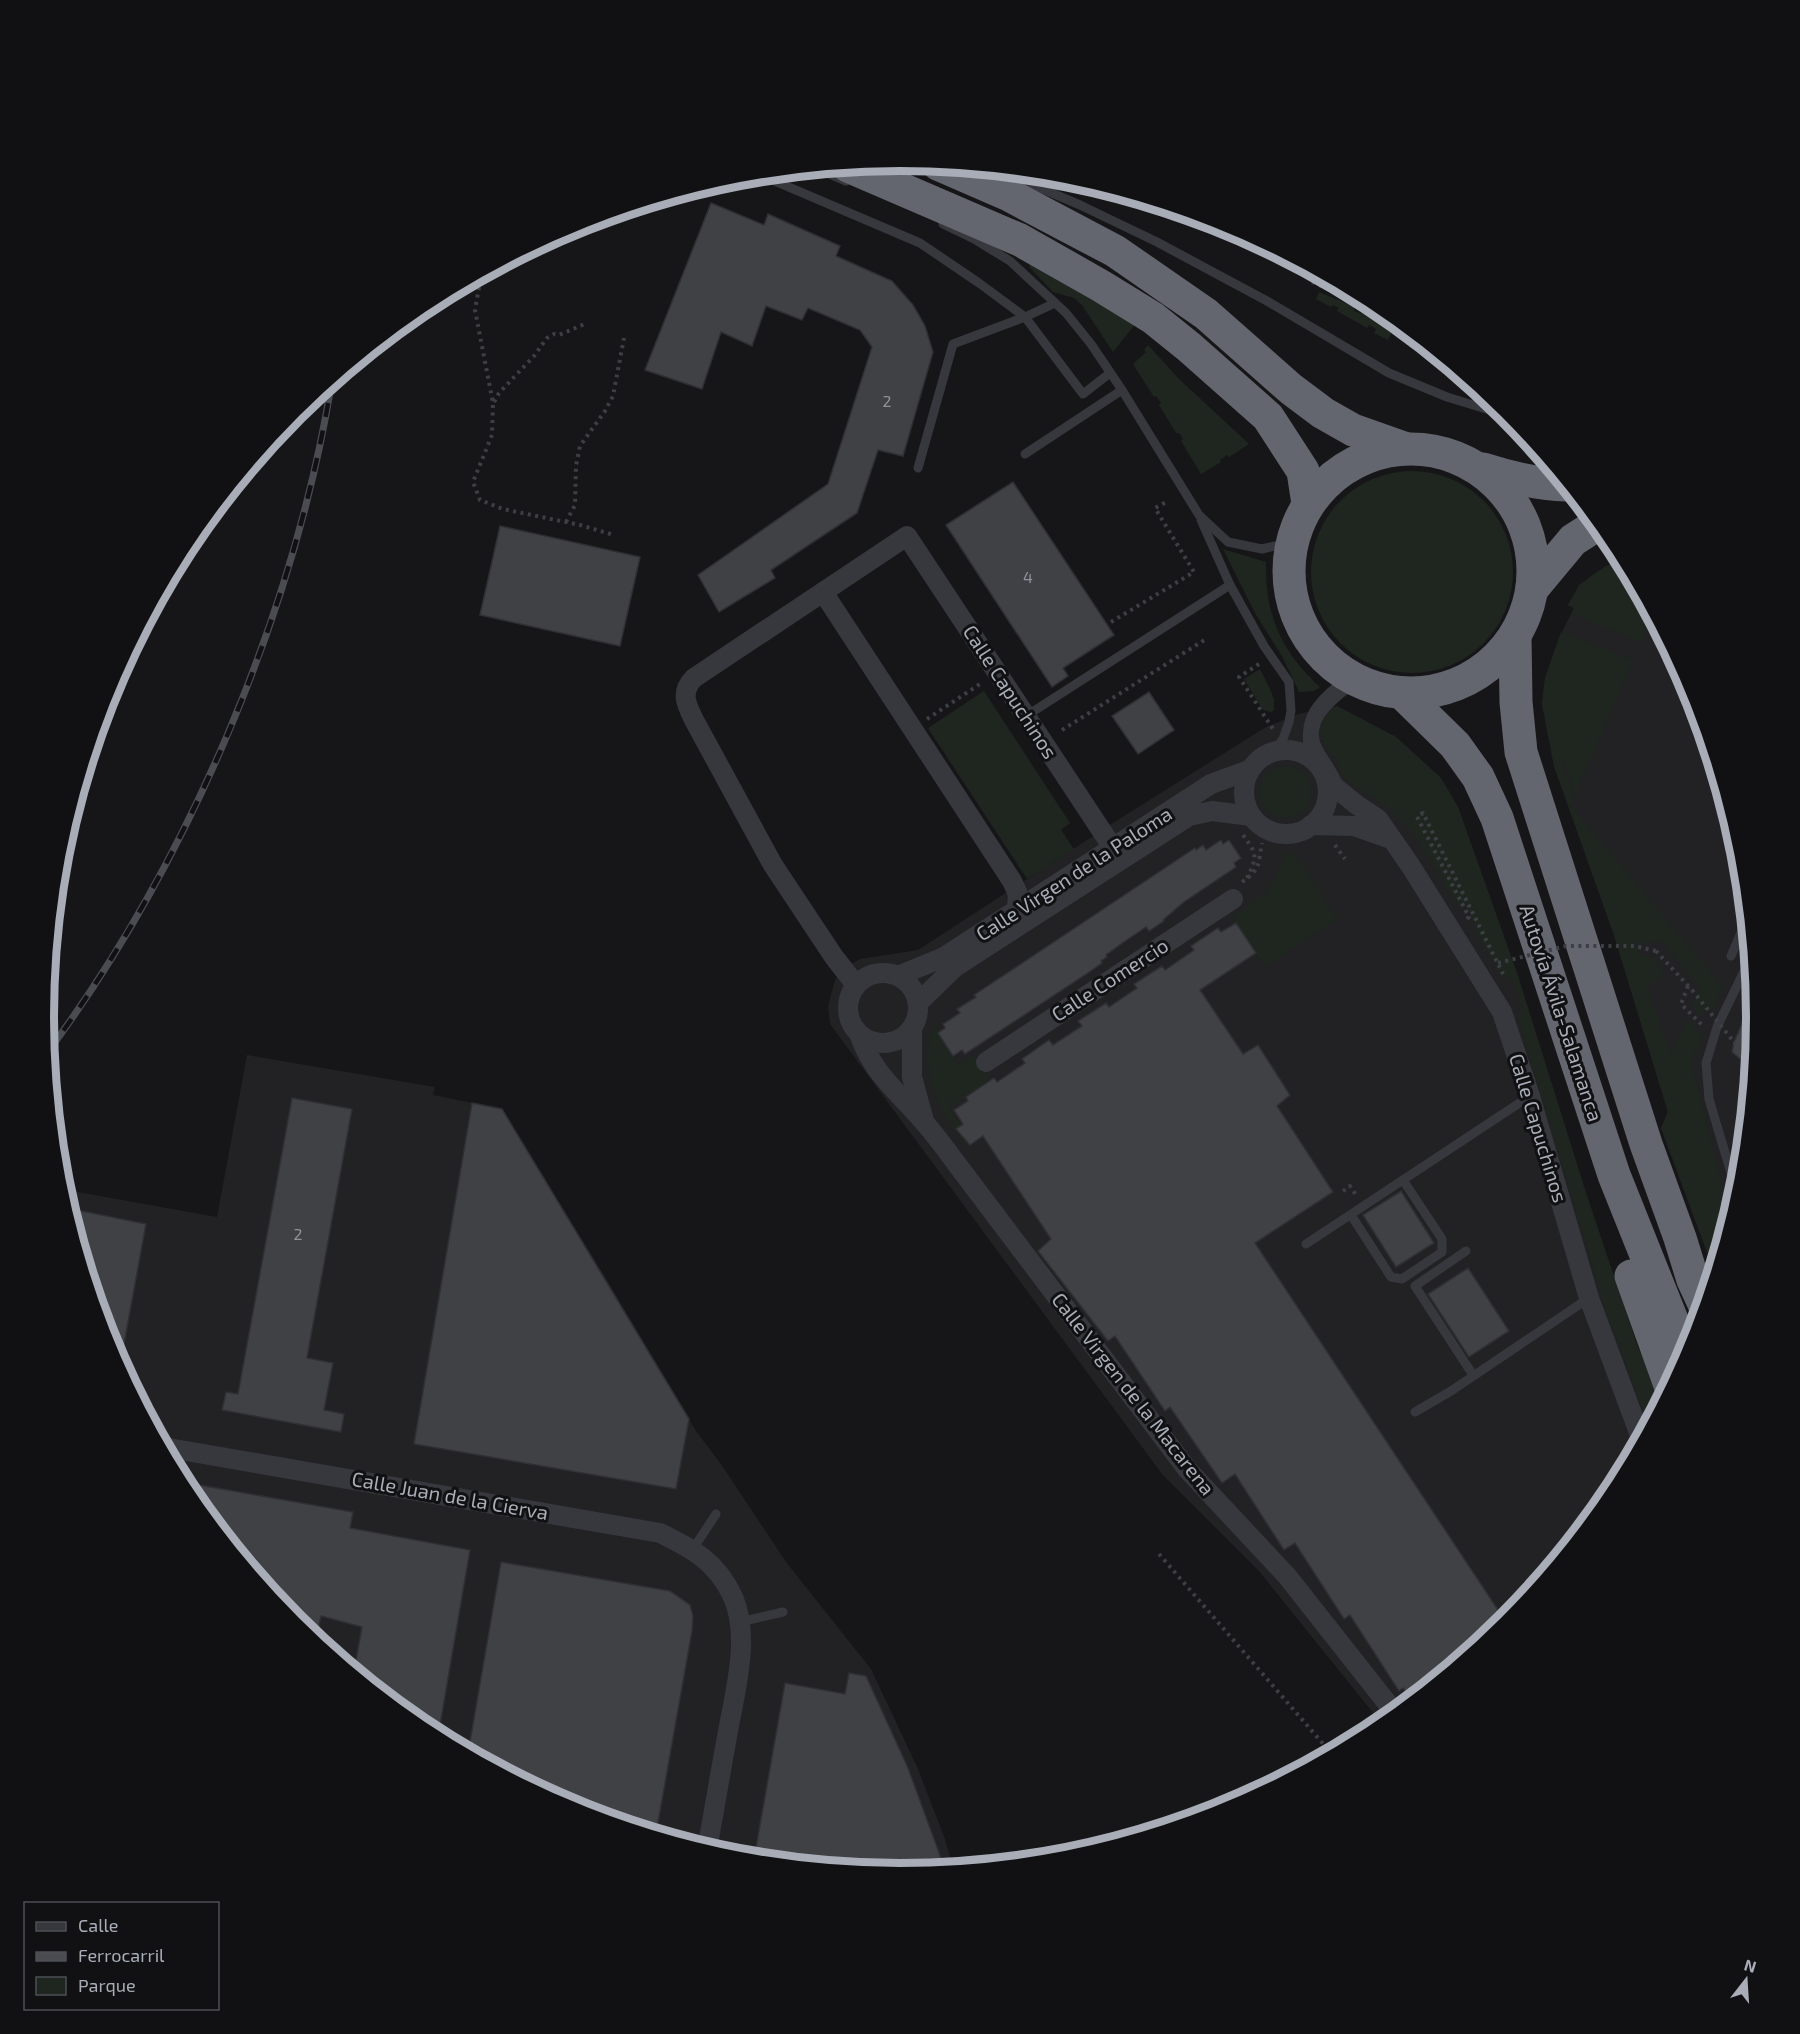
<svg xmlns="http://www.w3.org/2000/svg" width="1800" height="2034" font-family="'Exo 2',sans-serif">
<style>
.built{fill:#222225}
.green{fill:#1e261f}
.building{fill:#404145;stroke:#303034;stroke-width:1.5}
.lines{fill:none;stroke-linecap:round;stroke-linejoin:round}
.path{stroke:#3d3f44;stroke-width:4;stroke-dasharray:3 4.5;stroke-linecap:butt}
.lane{stroke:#37383d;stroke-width:9}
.street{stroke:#37383d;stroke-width:20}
.highway{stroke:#63666e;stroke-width:33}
.rail-casing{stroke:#4a4c52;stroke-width:7}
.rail{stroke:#111113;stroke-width:4.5;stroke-dasharray:14;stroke-linecap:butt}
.path-bridge{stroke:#3d3f44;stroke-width:4;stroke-dasharray:3 4.5;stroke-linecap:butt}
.labels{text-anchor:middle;stroke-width:6;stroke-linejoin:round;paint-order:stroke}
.number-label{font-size:16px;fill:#8e929b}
.street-label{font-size:20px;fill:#a8adb8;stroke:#111113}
.rim{fill:none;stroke:#a8adb8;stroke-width:8}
</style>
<rect width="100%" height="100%" fill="#161618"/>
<!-- built -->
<g class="built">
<path d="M1622,560L1691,690L1740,850L1756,1017L1740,1184L1714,1271L1661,1128L1668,1112L1614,935L1554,766L1542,704L1545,678L1559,638L1574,608L1568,605L1579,585L1606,566Z"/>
<path d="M1337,706L1396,737L1441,778L1458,807L1518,976L1586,1193L1637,1345L1662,1400L1612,1493L1505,1623L1382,1724L1259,1571L1162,1474L830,1024L828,1006L835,980L847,967L860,959L918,950L1124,816L1266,727L1298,714Z"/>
<path d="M247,1055L435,1087L433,1095L502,1109L608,1282L696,1431L721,1464L786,1562L871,1669L918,1769L945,1839L953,1868L900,1873L733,1857L572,1808L424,1729L294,1622L188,1493L109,1344L61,1189L217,1217Z"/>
</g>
<!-- green -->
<g class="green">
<path d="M1031,264L1136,323L1113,352L1082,305L1074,298L1053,292L1032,270L1029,266Z"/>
<path d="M1319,292L1355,307L1354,311L1360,313L1362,311L1395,325L1388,340L1374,333L1376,329L1369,325L1367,328L1337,311L1339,308L1333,305L1331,307L1316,299Z"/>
<path d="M1148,345L1179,379L1249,444L1229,457L1227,455L1220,460L1221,462L1201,474L1181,441L1183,439L1179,433H1176L1159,405L1161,403L1156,396L1154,397L1133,364L1146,352L1144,350Z"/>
<circle cx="1412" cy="572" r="101"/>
<path d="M1223,549L1266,562C1265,615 1281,651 1320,687L1314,691L1299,692L1283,658L1255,613Z"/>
<path d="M1622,560L1652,616L1642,642L1572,614L1574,608L1568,605C1582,579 1595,571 1622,560Z"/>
<path d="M1561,632L1633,660L1576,794L1564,761L1560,763L1574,797L1571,806L1723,987L1712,1011L1707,1005L1701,1018L1692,1006L1700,987L1660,940L1651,944L1635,942L1639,954C1652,955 1657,963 1665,973L1647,987L1670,1054L1688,1020L1703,1034L1691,1061L1730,1218L1714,1271L1661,1128L1668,1112L1614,935L1554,766L1542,704L1545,678Z"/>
<path d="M1260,669L1271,691L1274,700V710L1272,712L1263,710L1244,679Z"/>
<path d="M984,691L1070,823L1061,830L1074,849L1027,879L928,728Z"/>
<path d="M1337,706L1396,737L1441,778L1458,807L1518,976L1586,1193L1637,1345L1662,1400L1649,1424L1609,1321L1517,1015L1523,1009L1511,977L1504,978L1475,931L1477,928L1465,902L1458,906L1412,831L1388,807L1347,781L1340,771L1336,759L1324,744L1320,734L1321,722Z"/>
<circle cx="1285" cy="792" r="26"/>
<path d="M1284,853H1291L1301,862L1337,919L1265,967L1231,917C1263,896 1275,891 1284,853Z"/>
<path d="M933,1022L938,1033L958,1065L973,1055L991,1080L949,1108L961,1125L956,1129L970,1145L967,1147C934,1102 920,1079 933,1022Z"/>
</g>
<!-- building -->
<g class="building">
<path d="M711,203L764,225L768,214L840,246L836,256L892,281L913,305L925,326L933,352L903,456L878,450L857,513L771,570L775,578L719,612L698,575L828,484L872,347L860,330L808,308L802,320L766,306L752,346L721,332L702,389L645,370Z"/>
<path d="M1013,482L1114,635L1063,668L1068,676L1052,687L946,525Z"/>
<path d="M500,526L640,557L620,646L480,615Z"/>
<path d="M1149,692L1174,730L1138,754L1112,716Z"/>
<path d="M1221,840L1223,844L1229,840L1241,858L1234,863L1236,867L1184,902L1163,920L1164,921L1149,931L1146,927L1121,944L1106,955L1107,957L1101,961L1102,963L1085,975L965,1054L962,1050L953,1056L938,1033L945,1028L943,1024L960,1013L957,1009L976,997L974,995L1195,848L1196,850L1203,845L1206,850Z"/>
<path d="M1236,923L1256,953L1200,990L1243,1054L1258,1045L1290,1095L1277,1106L1333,1192L1255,1243L1506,1622L1412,1700L1403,1688L1399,1691L1350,1615L1344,1619L1295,1543L1284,1550L1235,1474L1222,1483L1170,1407L1165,1411L1115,1336L1108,1341L1038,1251L1051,1239L983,1136L970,1145L956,1129L963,1124L954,1110L968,1101L966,1097L994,1078L997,1082L1025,1063L1022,1059L1049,1040L1053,1045L1082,1026L1078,1021L1106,1003L1109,1007L1137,988L1134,984L1162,966L1165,970L1194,950L1191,946L1218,928L1221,932Z"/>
<path d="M1754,996L1756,1017L1751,1068L1732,1052L1734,1042Z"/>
<path d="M292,1098L352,1109L307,1358L333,1363L324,1410L344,1414L341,1432L222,1410L226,1392L238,1394Z"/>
<path d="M472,1103L502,1109L689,1419L676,1489L414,1444Z"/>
<path d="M1401,1191L1434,1243L1396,1267L1363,1215Z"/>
<path d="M67,1208L146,1224L120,1366L109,1344Z"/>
<path d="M1468,1268L1509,1331L1469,1357L1428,1294Z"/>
<path d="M182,1482L353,1512L350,1528L470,1550L438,1737L424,1729L354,1672L362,1627L321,1616L316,1640L294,1622L188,1493Z"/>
<path d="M501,1562L670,1591L690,1605L693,1616L692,1631L656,1834L572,1808L468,1753Z"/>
<path d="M849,1673L866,1676L908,1768L945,1869L900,1874L754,1859L785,1683L845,1694Z"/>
</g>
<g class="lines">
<!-- path -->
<g class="path">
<path d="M484,273L479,287L475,310L493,403L492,435L473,482L480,500L503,509L580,525L614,535"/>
<path d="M1312,282L1386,313"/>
<path d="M494,402L499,393L534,356L547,338L554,334L559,335L587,323"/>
<path d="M566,522L575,505L576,466L580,446L605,411L613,396L624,338"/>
<path d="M1111,622L1194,572L1155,508L1168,501"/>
<path d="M1259,664L1239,677L1273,729"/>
<path d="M927,719L983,682"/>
<path d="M1062,730L1206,639"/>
<path d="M1243,835C1257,854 1258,856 1247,878"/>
<path d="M1335,845L1345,859"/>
<path d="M1242,882C1261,869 1258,864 1262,843"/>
<path d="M1467,919L1469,917L1417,817L1423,813L1503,974"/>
<path d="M1656,951L1692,990"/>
<path d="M1688,986L1681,1004L1703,1026"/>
<path d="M1734,1042L1752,1058"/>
<path d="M1743,1050L1756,1019"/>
<path d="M1343,1191L1350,1186L1356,1195"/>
<path d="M1159,1554L1331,1753"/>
</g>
<!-- lane -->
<g class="lane">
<path d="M818,169L846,181"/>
<path d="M998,170L1080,205L1157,242L1267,301L1389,373L1447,397L1509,416"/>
<path d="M758,174L920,243L979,283L1025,317L1055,303"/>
<path d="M943,224L974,239L1010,261L1066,313L1091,344L1122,390L1199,515L1228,542L1262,549L1292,542"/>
<path d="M1025,454L1122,390"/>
<path d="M918,468L953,344L1025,317L1083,394L1110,373"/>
<path d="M1201,520L1230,585L1264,646L1289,682L1291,711L1289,722L1283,739L1274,751"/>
<path d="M1026,716L1230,585"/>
<path d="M1310,758C1300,715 1318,702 1349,676"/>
<path d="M1339,785C1333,771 1327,764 1320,752C1300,720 1337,697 1358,680"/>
<path d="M1731,956L1747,919"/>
<path d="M1737,1193L1709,1099L1706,1063L1717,1027L1751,957"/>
<path d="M1351,1215L1391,1277L1402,1279L1442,1252V1239L1403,1180"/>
<path d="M1306,1244L1530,1096"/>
<path d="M1466,1251L1415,1286L1473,1375"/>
<path d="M1415,1412L1451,1391L1589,1298"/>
<path d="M693,1549L716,1514"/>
<path d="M740,1622L783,1612"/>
</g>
<!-- street -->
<g class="street">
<path d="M823,592L1012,881L1018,894L1017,909"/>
<circle cx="1286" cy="792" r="42"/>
<path d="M1326,780L1357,805L1378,819L1410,865L1502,1012L1530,1096L1589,1298L1641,1438"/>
<path d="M1311,825L1354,826L1391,839"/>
<circle cx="883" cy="1008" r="35"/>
<path d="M898,976L944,957L1211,784L1249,770"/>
<path d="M856,985L834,957L773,865L694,720C686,704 680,692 694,678L907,536L1113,848"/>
<path d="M918,1003L955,967L1189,816L1212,811L1251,816"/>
<path d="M912,1030V1077L924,1121"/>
<path d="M860,1036C873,1074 899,1093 924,1122C937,1137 948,1152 959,1167L1187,1469L1287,1576L1395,1713"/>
<path d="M986,1062L1233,899"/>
<path d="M163,1447L660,1533C693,1549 717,1562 733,1597C751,1638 734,1695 727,1737C720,1774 714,1812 707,1849"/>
</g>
<!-- highway -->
<g class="highway">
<path d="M938,164L1007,194L1115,251L1206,314L1291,389L1323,413L1353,430L1404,448"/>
<path d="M848,166L1020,240L1101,286L1153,318L1189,347L1268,417L1303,471L1308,504"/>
<circle cx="1411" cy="571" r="122"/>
<path d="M1483,469C1511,478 1538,484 1566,485"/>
<path d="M1533,588L1573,540L1598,524"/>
<path d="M1515,637L1516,702L1521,752L1646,1144L1680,1238L1693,1280L1704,1304"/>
<path d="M1402,693L1455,745L1478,777L1497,818L1614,1175L1686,1355"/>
<path d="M1631,1276L1670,1385"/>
</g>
<!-- rail casing -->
<g class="rail-casing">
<path id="rail" d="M47,1053C187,865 295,612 332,380"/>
</g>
<!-- rail -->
<use href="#rail" class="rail"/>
<!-- path-bridge -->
<g class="path-bridge">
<path d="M1498,963L1566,946H1635L1656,951"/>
<path d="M1692,990L1734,1042"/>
</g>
</g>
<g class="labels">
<!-- number labels -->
<g class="number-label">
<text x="887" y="407">2</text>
<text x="1028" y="583">4</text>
<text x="298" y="1240">2</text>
</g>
<!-- street labels -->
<g class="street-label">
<text transform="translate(1010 692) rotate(57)" y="7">Calle Capuchinos</text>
<text transform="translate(1074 874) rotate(-33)" y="7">Calle Virgen de la Paloma</text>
<text transform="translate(1110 980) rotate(-33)" y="7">Calle Comercio</text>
<text transform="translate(1561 1013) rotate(72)" y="7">Autovía Ávila-Salamanca</text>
<text transform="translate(1538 1128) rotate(73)" y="7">Calle Capuchinos</text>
<text transform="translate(1133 1394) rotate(52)" y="7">Calle Virgen de la Macarena</text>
<text transform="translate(450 1496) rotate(10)" y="7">Calle Juan de la Cierva</text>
</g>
</g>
<!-- crop -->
<path d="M0 0H1800V2034H0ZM54 1017a846 846 0 1 1 1692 0a846 846 0 1 1-1692 0Z" fill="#111113" fill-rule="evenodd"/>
<path class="rim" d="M54 1017a846 846 0 1 1 1692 0a846 846 0 1 1-1692 0Z"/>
<!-- legend -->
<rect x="24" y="1902" width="195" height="108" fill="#111113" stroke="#4d4f55" stroke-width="1.5"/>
<rect x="36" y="1922" width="30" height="9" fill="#37383d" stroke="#4d4f55" stroke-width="1.5"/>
<text x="78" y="1932" font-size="18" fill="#a8adb8">Calle</text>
<rect x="36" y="1952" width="30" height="9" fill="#4a4c52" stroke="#4d4f55" stroke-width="1.5"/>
<text x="78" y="1962" font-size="18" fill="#a8adb8">Ferrocarril</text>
<rect x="36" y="1977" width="30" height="18" fill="#1e261f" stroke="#4d4f55" stroke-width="1.5"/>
<text x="78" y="1992" font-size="18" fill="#a8adb8">Parque</text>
<!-- north arrow -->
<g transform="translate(1746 1980) rotate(17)" stroke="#111113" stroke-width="4.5" paint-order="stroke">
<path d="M0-4.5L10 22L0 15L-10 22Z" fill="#a8adb8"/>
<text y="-9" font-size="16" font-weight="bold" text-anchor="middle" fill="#a8adb8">N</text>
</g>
</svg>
